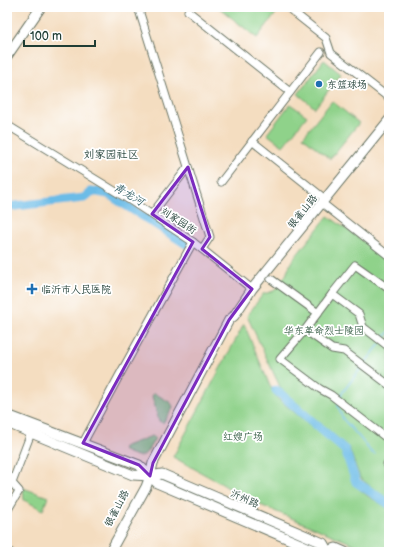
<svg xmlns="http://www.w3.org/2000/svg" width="396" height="559" font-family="'Balsamiq Sans','LXGW WenKai TC',sans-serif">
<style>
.green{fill:#8fd28a;stroke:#57885f}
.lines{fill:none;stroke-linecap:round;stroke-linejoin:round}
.stream{stroke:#6cbce7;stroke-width:1.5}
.river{stroke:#6cbce7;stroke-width:9}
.minor-casing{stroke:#6a7565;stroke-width:9}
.major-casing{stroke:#6a7565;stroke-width:11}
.minor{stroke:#fff;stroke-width:7}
.major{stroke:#fff;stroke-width:9}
.marked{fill:#7b2cbf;fill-opacity:0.2;stroke:#7b2cbf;stroke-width:3;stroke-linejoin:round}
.poi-dot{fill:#1f6fb2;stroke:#fff;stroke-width:1.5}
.labels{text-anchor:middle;stroke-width:3.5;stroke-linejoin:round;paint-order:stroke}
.poi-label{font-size:10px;fill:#1f3d34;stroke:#fff;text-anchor:start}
.street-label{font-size:10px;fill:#1f3d34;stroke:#fff}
.park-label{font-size:10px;fill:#3b624a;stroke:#fff}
.neighbourhood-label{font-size:11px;fill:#1f3d34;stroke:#fff}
.water-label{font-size:11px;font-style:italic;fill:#36636a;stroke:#fff}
</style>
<rect width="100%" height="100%" fill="#fff"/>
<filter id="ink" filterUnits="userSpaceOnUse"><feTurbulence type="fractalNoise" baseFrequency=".025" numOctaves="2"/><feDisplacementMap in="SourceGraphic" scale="8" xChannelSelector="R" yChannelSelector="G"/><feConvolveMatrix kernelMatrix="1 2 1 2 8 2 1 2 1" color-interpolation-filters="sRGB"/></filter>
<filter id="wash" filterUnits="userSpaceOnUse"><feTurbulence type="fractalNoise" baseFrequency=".012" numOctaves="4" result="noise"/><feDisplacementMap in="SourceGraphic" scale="16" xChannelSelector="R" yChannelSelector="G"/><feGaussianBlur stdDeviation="0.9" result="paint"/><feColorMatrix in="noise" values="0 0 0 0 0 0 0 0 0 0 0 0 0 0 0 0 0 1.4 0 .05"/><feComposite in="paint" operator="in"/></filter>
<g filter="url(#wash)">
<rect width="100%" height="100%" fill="#f4ddc0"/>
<!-- green -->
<g class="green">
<path d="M218,7H281L257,38Z"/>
<path d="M324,60L341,74L315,108L298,94Z"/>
<path d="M332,101L359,123L330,159L303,137Z"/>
<path d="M290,104L307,116L283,146L267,134Z"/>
<path d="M328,216L369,245L389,262V499L375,490L360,478L349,448L281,389L247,316L263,294L274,291L286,275L291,262Z"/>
<path d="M244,324L270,386L277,398L343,452L353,484L369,497L377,501L389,509V552H372L246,499L222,484L173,457Z"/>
<path d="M154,393L171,403L173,407L163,423L159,421L152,396Z"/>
<path d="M152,436L155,438C143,459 144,460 122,450L123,447Z"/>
<path d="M23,488L48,497L43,510L24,500Z"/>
</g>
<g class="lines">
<!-- stream -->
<g class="stream">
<path d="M383,339L389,332"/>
<path d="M365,363L380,344"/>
<path d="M340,399L342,393L361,368"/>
<path d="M338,404V406L343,419L360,438L371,452L375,454"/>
</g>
<!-- river -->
<g class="river">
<path d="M7,207L84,198L92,191L108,194L186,244"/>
<path d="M276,390L345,450L356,482L389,504"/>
</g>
</g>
</g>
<g filter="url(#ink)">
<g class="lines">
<!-- minor casing -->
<g class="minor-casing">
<g id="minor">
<path d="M138,7L210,237L202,249"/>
<path d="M287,7L326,38L331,53L389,98"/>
<path d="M188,11L290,92"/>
<path d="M7,125L131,201L193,242L252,289"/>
<path d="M252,141L325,199"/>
<path d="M221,182L321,52"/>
<path d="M322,203L389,256"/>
<path d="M152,214L188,167"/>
<path d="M271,279L318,313"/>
<path d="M332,294L355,265L389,289"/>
<path d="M305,330L280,359L320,389L331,395L389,440"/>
<path d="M389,347L363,327L359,314L332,294L305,330L332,349L344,351L389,385"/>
<path d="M83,443L119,376L193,242"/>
<path d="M387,464L389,461"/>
<path d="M7,511L19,491L12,483L31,433"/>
<path d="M7,550L10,552"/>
</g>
</g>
<!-- major casing -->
<g class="major-casing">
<g id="major">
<path d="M7,56L41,7"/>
<path d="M7,415L139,465L157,483L319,552L327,551L336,548L345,552"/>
<path d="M7,423L133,475L150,476L162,474L323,543L328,552"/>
<path d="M110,552L146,487L150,476L153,463L229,320L234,316L252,289L389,120"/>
</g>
</g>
<!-- minor -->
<use href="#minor" class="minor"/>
<!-- major -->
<use href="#major" class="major"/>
</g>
</g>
<!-- marked area -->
<path class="marked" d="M188,167L210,237L202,249L252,289L229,320L153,463L150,476L139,465L83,443L193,242L152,214Z"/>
<!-- markers -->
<g class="poi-dot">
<circle cx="319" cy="84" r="4"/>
<path d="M30 283h4v4h4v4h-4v4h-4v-4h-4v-4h4z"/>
</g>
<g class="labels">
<!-- poi labels -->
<g class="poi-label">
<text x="327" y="88">东篮球场</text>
<text x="41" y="293">临沂市人民医院</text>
</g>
<!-- street labels -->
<g class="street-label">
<text transform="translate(302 211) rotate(-51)" y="4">银雀山路</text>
<text transform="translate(179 220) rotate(33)" y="4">刘家园街</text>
<text transform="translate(245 498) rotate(23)" y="4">沂州路</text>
<text transform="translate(116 508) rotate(-62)" y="4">银雀山路</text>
</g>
<!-- park labels -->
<g class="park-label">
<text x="324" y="334">华东革命烈士陵园</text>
<text x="243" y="440">红嫂广场</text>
</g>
<!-- neighbourhood labels -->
<g class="neighbourhood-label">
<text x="111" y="158">刘家园社区</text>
</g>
<!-- water labels -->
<g class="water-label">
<text transform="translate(129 194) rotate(31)" y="4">青龙河</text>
</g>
</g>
<!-- margin -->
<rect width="396" height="559" fill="none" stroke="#fff" stroke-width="24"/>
<!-- scale -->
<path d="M24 40v6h71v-6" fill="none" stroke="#1f3d34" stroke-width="2"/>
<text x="30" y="40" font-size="12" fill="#1f3d34" stroke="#ffffff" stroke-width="3" paint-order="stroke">100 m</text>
</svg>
